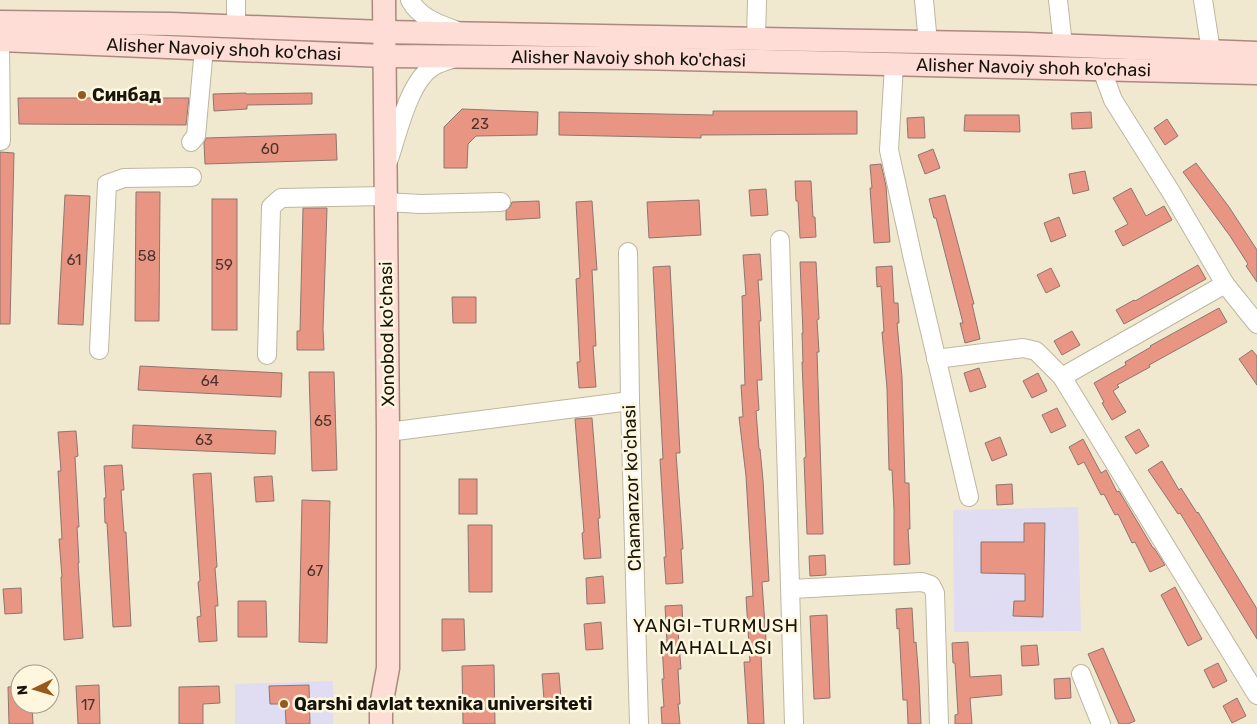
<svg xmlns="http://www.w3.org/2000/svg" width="1257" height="724" font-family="Rubik,sans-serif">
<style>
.education{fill:#e0dcf2}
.building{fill:#e89583;stroke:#8f756f}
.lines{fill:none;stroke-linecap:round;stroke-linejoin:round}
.minor-casing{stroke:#beb79f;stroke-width:20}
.major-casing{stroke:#ad887f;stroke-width:25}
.minor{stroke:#fff;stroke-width:18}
.major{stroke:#feddd7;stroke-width:22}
.poi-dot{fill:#965a1c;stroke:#fef6dd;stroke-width:2}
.labels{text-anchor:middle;stroke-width:5;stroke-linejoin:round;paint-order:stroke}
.number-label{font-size:15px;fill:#4b342a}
.street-label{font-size:18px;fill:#17140c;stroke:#fef6dd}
.poi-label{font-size:18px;font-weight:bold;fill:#17140c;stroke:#fef6dd;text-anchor:start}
.neighbourhood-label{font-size:19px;letter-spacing:1px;fill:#17140c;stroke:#fef6dd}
</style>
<rect width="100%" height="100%" fill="#f0e9d0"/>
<!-- education -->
<g class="education">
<path d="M1078,507L1081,631L954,632L953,510Z"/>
<path d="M333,681V724H235V684Z"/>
</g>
<!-- building -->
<g class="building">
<path d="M246,93V94L312,93V104L247,105V109L214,111L213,94Z"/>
<path d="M18,98H189L186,125L19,124Z"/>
<path d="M462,109L538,112L537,135L476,136L468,144L467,168H444V127Z"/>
<path d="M713,111H857V134L701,135V138L559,135V112L713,115Z"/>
<path d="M1091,112L1092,128L1072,129L1071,113Z"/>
<path d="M965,115H1019L1020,132L964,131Z"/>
<path d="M924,117L925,138H908L907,118Z"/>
<path d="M1167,119L1178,136L1165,145L1154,128Z"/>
<path d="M336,134L337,160L205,164L204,143L206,138Z"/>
<path d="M933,149L940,168L925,174L918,155Z"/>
<path d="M0,152L14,153L10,324H0Z"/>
<path d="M1196,163L1229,207L1257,250V282L1246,266L1248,264L1230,236L1183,172Z"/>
<path d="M881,164L886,186L890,242L874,243L870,188H872L870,165Z"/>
<path d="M1085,171L1089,190L1073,194L1069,174Z"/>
<path d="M795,181H811L813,217H815L816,237L800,238L798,201H796Z"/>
<path d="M1131,188L1146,216L1164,206L1172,220L1123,246L1115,231L1128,224L1113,198Z"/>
<path d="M766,189L768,215L751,216L749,190Z"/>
<path d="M136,192H160L159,321H135Z"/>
<path d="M65,195L90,196L83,325L58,324Z"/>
<path d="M945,195L974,304H972L980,339L965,343L960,323H963L936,218H934L929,199Z"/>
<rect x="212" y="199" width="25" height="131"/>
<path d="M699,200L701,235L649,238L647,202Z"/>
<path d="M539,201L540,218L506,220V211L510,207L512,202Z"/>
<path d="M592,201L597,270H592L596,346H593L596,387L579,388L577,362H580L576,279L580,278L576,202Z"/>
<path d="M303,208H327L323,329L324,350H297V331H300Z"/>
<path d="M1059,217L1066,236L1051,242L1044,223Z"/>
<path d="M760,254L762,280H758L761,321H759L762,380H757L759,410L756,411L759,449H760L763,480L769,581L762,582L767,654H761L764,724H748L744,662H750L746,597L753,596L746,476L739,417H743L741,385H745L742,296L746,295L743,255Z"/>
<path d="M800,262H816L819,319L817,320L819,352H817L823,534H807L804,458L806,457L802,362H803L802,333H803Z"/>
<path d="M1198,265L1206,279L1124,324L1116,310L1134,300L1135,301Z"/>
<path d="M670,266L680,453H676L683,549H681L683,583L666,584L664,557H666L660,459H663L653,267Z"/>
<path d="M892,266L894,303H898L899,323H897L902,377L905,483H909L910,529H908L910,564L894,565V509L892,470H889L887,388L882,332H884L881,286L877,287L876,267Z"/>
<path d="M1051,268L1060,286L1046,293L1037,275Z"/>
<path d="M452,297H476V323H453Z"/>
<path d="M1219,308L1227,322L1149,365L1150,367L1117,385L1119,387L1113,391L1126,412L1112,420L1102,403L1104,402L1094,383L1126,365L1125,362L1151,347L1150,346Z"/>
<path d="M1072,331L1080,345L1062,355L1054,341Z"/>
<path d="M1252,350L1257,356V385L1239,359Z"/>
<path d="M140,366L282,373L281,397L138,390Z"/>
<path d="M979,368L986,387L970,392L964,373Z"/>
<path d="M309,372H334L337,470L312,471Z"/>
<path d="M1038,373L1047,391L1032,398L1023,381Z"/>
<path d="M1057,408L1066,426L1051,433L1042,415Z"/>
<path d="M592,418L600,518H598L601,558L584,559L582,533L584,532L575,419Z"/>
<path d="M133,425L276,431L275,454L132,448Z"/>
<path d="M1139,429L1149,446L1136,454L1125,437Z"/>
<path d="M76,431L78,456L75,457L79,527H77L79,563H78L83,638L64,640L61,577H62L59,539H62L58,471H61L58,432Z"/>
<path d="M1000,437L1007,455L992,461L985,443Z"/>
<path d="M1083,439L1101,473L1106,470L1117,492L1119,491L1153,548H1154L1165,565L1150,572L1135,542L1132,543L1118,514L1115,515L1104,494L1101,495L1084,462L1078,465L1069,447Z"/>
<path d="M1162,461L1179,490L1181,488L1197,513L1198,512L1257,609V639L1180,513L1178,514L1148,470Z"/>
<path d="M122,465L124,490H121L124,532H126L131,626L113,627L107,523H105L104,498H106L104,466Z"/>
<path d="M211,473L217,567L215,568L218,606H215L217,641L199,642L197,617L201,616L198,582L200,581L193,474Z"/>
<path d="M272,476L274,501L256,502L254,477Z"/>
<rect x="459" y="479" width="18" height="35"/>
<path d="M1012,484L1013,504L997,505L996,485Z"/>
<path d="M302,500L330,501L327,643L299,642Z"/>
<path d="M1024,523H1045L1043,617L1013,616L1014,601H1025V574L981,573V542H1024Z"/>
<path d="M468,525H492V592H469Z"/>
<path d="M825,555L826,575L810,576L809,556Z"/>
<path d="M603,576L605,603L587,604L586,578Z"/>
<path d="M1175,587L1202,639L1188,646L1161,595Z"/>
<path d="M21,588L22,613L5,614L3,589Z"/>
<path d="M238,601H266L267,637H238Z"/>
<path d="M682,605L683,631H678L681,669H678L680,704H678L680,724H662L661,707H664L662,679H664L662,644L667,643L665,606Z"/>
<path d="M912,608L914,643L916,642L919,680L921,724H908L907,700H903L899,628L897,629L896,609Z"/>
<path d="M827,615L830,698L814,699L810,616Z"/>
<path d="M442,619H464L465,650L442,651Z"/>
<path d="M601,622L603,649L586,650L584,624Z"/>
<path d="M968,642L970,677L1001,675L1002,695L970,698L972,724H955V715L958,714L955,663H953L952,643Z"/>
<path d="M1037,645L1039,665L1022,666L1021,646Z"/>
<path d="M1103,648L1135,721L1128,724H1119L1088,654Z"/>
<path d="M1218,663L1227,681L1213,688L1204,670Z"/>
<path d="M494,665L495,724H463L462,666Z"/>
<path d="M559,673L561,699L544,700L542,674Z"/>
<path d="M1070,678L1071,698L1055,699L1054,679Z"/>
<path d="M99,685L100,724H78L76,686Z"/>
<path d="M309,685L310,724H286L285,704H270L269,686Z"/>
<path d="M20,686V704H32L33,724H9L8,687Z"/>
<path d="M219,686L220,703L203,704V724H179V687Z"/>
<path d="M1237,698L1246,716L1232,723L1223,706Z"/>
</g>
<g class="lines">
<!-- minor casing -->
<g class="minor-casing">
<g id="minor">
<path d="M410,0C419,17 438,24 455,30"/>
<path d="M924,0L928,43"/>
<path d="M1058,0L1063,45"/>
<path d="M1203,0L1211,51"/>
<path d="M236,26V0"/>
<path d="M756,39L757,0"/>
<path d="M0,40L1,141"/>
<path d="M894,65L889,150L913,259L969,497"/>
<path d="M1102,70L1113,100L1171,192L1225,284L1257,324"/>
<path d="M191,142L196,136L204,48"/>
<path d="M389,159C398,133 409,80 434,66C439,63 446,61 452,59"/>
<path d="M385,202L421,204L501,202"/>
<path d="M780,240L794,724"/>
<path d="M628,252L630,401L639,724"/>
<path d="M99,350L107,184L124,178L192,177"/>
<path d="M267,355L271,207L281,198L385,196"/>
<path d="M936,359L1023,348L1036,351L1062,377L1257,695"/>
<path d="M1062,377L1225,284"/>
<path d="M388,432L630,401"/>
<path d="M792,589L922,582L931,585L935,593L939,724"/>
<path d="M1081,674L1101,724"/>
</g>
</g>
<!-- major casing -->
<g class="major-casing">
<g id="major">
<path d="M0,22L171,24L384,32L1028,44L1257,53"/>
<path id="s1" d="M0,40L384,56L637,58L1257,73"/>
<path d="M381,724V706L388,668V432L384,0"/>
</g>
</g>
<!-- minor -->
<use href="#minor" class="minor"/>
<!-- major -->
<use href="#major" class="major"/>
</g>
<!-- markers -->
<g class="poi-dot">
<circle cx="82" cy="95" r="5"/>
<circle cx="284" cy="704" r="5"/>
</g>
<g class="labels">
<!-- number labels -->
<g class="number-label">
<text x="480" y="129">23</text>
<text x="270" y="154">60</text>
<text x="147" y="261">58</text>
<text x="74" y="265">61</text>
<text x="224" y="270">59</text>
<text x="210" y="386">64</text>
<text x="323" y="426">65</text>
<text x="204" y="445">63</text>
<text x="315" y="576">67</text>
<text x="88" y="710">17</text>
</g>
<!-- street labels -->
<g class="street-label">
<text dy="6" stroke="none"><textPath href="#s1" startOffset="224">Alisher Navoiy shoh ko'chasi</textPath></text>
<text dy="6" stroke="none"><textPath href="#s1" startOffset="629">Alisher Navoiy shoh ko'chasi</textPath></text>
<text dy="6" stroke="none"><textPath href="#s1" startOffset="1034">Alisher Navoiy shoh ko'chasi</textPath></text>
<text transform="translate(387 334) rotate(-91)" y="6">Xonobod ko'chasi</text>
<text transform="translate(632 488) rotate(-92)" y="6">Chamanzor ko'chasi</text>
</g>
<!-- poi labels -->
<g class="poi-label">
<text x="92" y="101">Синбад</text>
<text x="294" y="710">Qarshi davlat texnika universiteti</text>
</g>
<!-- neighbourhood labels -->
<g class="neighbourhood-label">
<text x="716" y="632">YANGI-TURMUSH<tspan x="716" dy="22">MAHALLASI</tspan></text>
</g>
</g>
<!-- north arrow -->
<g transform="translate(35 689) rotate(265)"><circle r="24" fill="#fef6dd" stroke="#a29c89"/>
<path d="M0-4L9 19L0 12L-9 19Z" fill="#965a1c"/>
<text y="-8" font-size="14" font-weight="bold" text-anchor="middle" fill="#17140c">N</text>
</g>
</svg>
